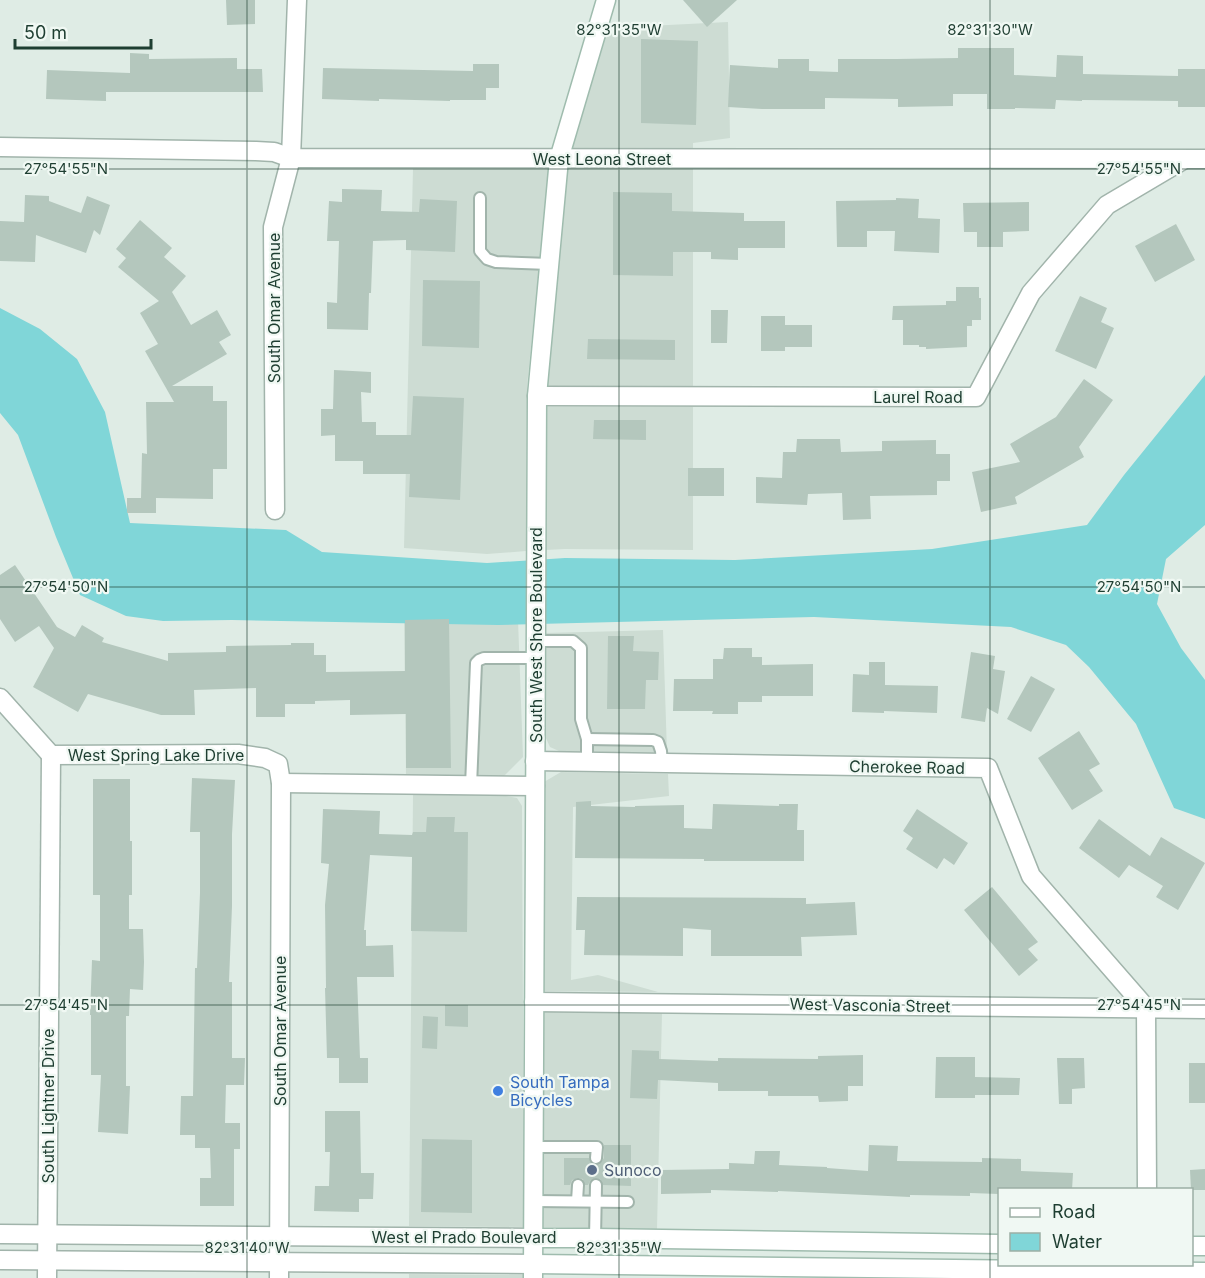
<svg xmlns="http://www.w3.org/2000/svg" width="1205" height="1278" font-family="Inter,sans-serif">
<style>
.built{fill:#cddcd3}
.water{fill:#80d6d8}
.building{fill:#b4c7bd}
.lines{fill:none;stroke-linecap:round;stroke-linejoin:round}
.lane-casing{stroke:#a1b4ab;stroke-width:14}
.street-casing{stroke:#a1b4ab;stroke-width:21}
.secondary-casing{stroke:#9fbcae;stroke-width:21}
.lane{stroke:#fff;stroke-width:10}
.street{stroke:#fff;stroke-width:18}
.secondary{stroke:#fff;stroke-width:18}
.ticks{fill:none;stroke:#1e3e31;stroke-width:1.5;stroke-opacity:0.45}
.shop-dot{fill:#3f7fe0;stroke:#f0f8f3;stroke-width:2}
.service-dot{fill:#5c6f8a;stroke:#f0f8f3;stroke-width:2}
.labels{text-anchor:middle;stroke-width:4.5;stroke-linejoin:round;paint-order:stroke}
.street-label{font-size:16px;fill:#1e3e31;stroke:#f0f8f3}
.shop-label{font-size:16px;fill:#366cbe;stroke:#f0f8f3;text-anchor:start}
.service-label{font-size:16px;fill:#4e5e75;stroke:#f0f8f3;text-anchor:start}
.ticks-label{font-size:15px;text-anchor:middle;fill:#1e3e31;stroke:#f0f8f3;stroke-width:4.5;stroke-linejoin:round;paint-order:stroke}
</style>
<rect width="100%" height="100%" fill="#dfece5"/>
<!-- built -->
<g class="built">
<path d="M728,22L730,138L693,143V148H572L608,28Z"/>
<path d="M413,169H549L527,386L526,551L487,554L404,548Z"/>
<path d="M568,169H693V386H547Z"/>
<path d="M546,407H693V550L565,549L545,550Z"/>
<path d="M404,618L518,620L523,757L504,776L406,775Z"/>
<path d="M663,630L667,753L559,751L550,747L545,736V633Z"/>
<path d="M561,772L668,774L669,796L573,807L571,980L598,975L658,992L544,991V782Z"/>
<path d="M431,794L506,796L517,798L522,806L524,1227L409,1226L413,795Z"/>
<path d="M544,1012L662,1013L657,1229L543,1227Z"/>
<path d="M409,1274L524,1275V1278H409Z"/>
</g>
<!-- water -->
<path class="water" d="M0,308L40,329L77,359L105,412L130,523L286,530L322,552L487,563L565,558L735,560L932,549L1087,525L1124,475L1205,375V525L1166,559L1157,604L1181,648L1205,680V819L1174,808L1136,724L1089,667L1066,645L1011,627L814,617L498,625L232,620L163,621L126,616L80,595L56,537L18,435L0,413Z"/>
<!-- building -->
<g class="building">
<path d="M226,0H255V24L227,25Z"/>
<path d="M683,0H737L707,27Z"/>
<path d="M641,39L698,41L696,125L641,123Z"/>
<path d="M958,48H1014V75L1056,77L1057,55L1083,56V74L1178,76V69H1205V107H1178V101L1082,100V101L1056,100L1055,109L1015,108V109H987V94H953V106L898,107V99L825,98V109H762L728,107L730,65L778,68V59H809V71L838,72V59H897L958,58Z"/>
<path d="M130,53L149,54V59L237,58V69H262L263,92H106V101L46,99L47,70L130,73Z"/>
<path d="M473,64H499V88H486V100H450V101L379,99V101L322,99L323,68L473,71Z"/>
<path d="M342,189L382,190L381,211L419,212L420,199L457,201L455,252L406,250V240L373,241L371,293H369L368,330L327,329V302L337,303L339,241H327L329,201L342,202Z"/>
<path d="M613,192L672,193V211L744,213V221H785V248H738V260L711,259V252H673V276L613,275Z"/>
<path d="M25,195L49,196V201L81,213L87,196L110,205L100,235L94,230L86,253L36,235L35,262L0,261V221L24,222Z"/>
<path d="M896,198L919,199L918,218L940,219L939,253L894,251L895,231H867V247H837L836,201L896,200Z"/>
<path d="M1029,202V231L1003,232V247H977V232H964L963,203Z"/>
<path d="M140,220L172,248L164,257L186,276L172,292L191,325L217,310L231,335L219,342L227,354L172,386H213V401H227V469H213V499L156,498V513H127V498H141L142,453L147,454L146,402H174L145,351L158,344L140,313L159,301L118,267L126,258L116,249Z"/>
<path d="M1176,224L1195,260L1155,282L1135,246Z"/>
<path d="M423,280L480,281L479,348L422,346Z"/>
<path d="M956,287H979V298H981V320H972V326H967V347L926,349V347H919V345H903V320H892L893,306L946,305V301H956Z"/>
<path d="M1080,296L1107,308L1101,322L1114,328L1096,369L1055,351Z"/>
<path d="M711,310H728L727,343H711Z"/>
<path d="M761,316H785V325H812V347H785V351H761Z"/>
<path d="M588,339L675,340V360L587,359Z"/>
<path d="M334,370L371,372V393L361,392L362,422H376V435H411L413,396L464,398L460,500L409,497L410,474H363V461H335V435L321,436V409H333Z"/>
<path d="M1084,379L1113,400L1079,447L1084,457L1015,497L1017,504L981,512L972,472L1020,462L1010,444L1056,417Z"/>
<path d="M594,420H646V440L593,439Z"/>
<path d="M797,439H840L841,452L882,451V441L936,440V454H950V481H937V495L870,496L871,519L843,520L842,493L808,494L807,505L756,503V477L782,478L783,452H796Z"/>
<rect x="688" y="468" width="36" height="28"/>
<path d="M15,565L57,627L75,637L82,625L104,638L102,642L168,661V653L226,652V646L291,645V643H314V655H326V672L405,671V620L449,619L451,768H406V714L350,715V700L315,701V704H285V717H256V688L194,690L195,715H161L88,694L78,712L33,687L54,648L39,626L15,642L0,619V575Z"/>
<path d="M608,636H634L633,651L659,652L658,680H646L645,709H607Z"/>
<path d="M724,648H752V657H762V665L813,664V696H762V702H738V714H712L713,711H673L674,679H713V659H723Z"/>
<path d="M971,652L995,656L993,669L1005,671L998,714L987,708L985,722L961,718Z"/>
<path d="M869,662H885V685L938,686L937,713L884,711V713L852,712L853,674L869,675Z"/>
<path d="M1031,676L1055,689L1031,732L1007,719Z"/>
<path d="M1079,731L1100,764L1089,770L1103,791L1072,810L1038,758Z"/>
<path d="M192,778L235,780L232,834V906L229,982H232V1058H245L244,1085H226L225,1123H240V1149H234V1206H200V1178H211L210,1148H195V1135H180L181,1096H193L195,968H197L200,893V832H190Z"/>
<path d="M93,779H130V841H132V895H129V929H143L144,962L143,990L130,989L129,1016H126V1086H130L128,1134L98,1132L101,1075H91V1015H90L92,960L100,961V895H93Z"/>
<path d="M591,801V806L635,807V806L684,805V828L712,829L713,804L779,806V804H798L797,830H804V861H704V859L575,858L576,802Z"/>
<path d="M323,809L380,811L379,834L412,835L413,832H426L427,817H455L454,832H468L467,932L411,931L412,857L370,855L364,930H366V946L393,945L394,977H357L360,1058H368V1083H339V1058H327L325,988H326L325,905L329,864L321,863Z"/>
<path d="M917,809L968,843L954,865L944,858L937,869L906,849L913,838L903,831Z"/>
<path d="M1099,819L1150,856L1161,837L1205,863L1178,910L1156,897L1163,886L1129,865L1119,878L1079,848Z"/>
<path d="M992,887L1038,942L1028,949L1038,960L1019,976L964,910Z"/>
<path d="M577,897L806,898V904L855,902L857,935L801,937L802,956H711V930L683,928V956L584,955L585,930H576Z"/>
<path d="M445,1005H468V1027L445,1026Z"/>
<path d="M423,1016L438,1017L437,1049L422,1048Z"/>
<path d="M632,1050L659,1051V1059L718,1061V1058L818,1059V1056L863,1055V1086H848V1101L819,1102L818,1096H768V1091H718V1083L658,1080L657,1099L630,1098Z"/>
<path d="M936,1057H975V1077L1020,1078L1019,1095H975V1098H935Z"/>
<path d="M1057,1058H1084L1085,1088L1072,1089V1104H1059Z"/>
<rect x="1189" y="1063" width="16" height="40"/>
<path d="M325,1111H360L361,1173H374L373,1199H359V1212L314,1211L315,1186H329L330,1152H325Z"/>
<path d="M422,1139L472,1140V1213L421,1212Z"/>
<path d="M604,1145H631V1186L603,1185L600,1179L596,1178L590,1181L588,1185H585L583,1179L578,1178L572,1180L570,1185H564V1158H589L592,1164L599,1165L604,1158Z"/>
<path d="M869,1145L898,1146L897,1161L982,1162V1158L1021,1159V1171L1073,1173L1072,1190H999V1194L970,1193V1196L910,1195V1197L778,1191V1192L711,1190V1193L661,1194V1170L729,1169V1163L754,1164L755,1151H780L779,1165L827,1167V1168L868,1171Z"/>
<path d="M1205,1169V1190H1191L1190,1170Z"/>
</g>
<g class="lines">
<!-- lane casing -->
<g class="lane-casing">
<g id="lane">
<path d="M480,198V251L487,259L496,262L549,264"/>
<path d="M536,641H573L581,648V719L587,739V762"/>
<path d="M587,739L653,740L658,742L661,751L662,763"/>
<path d="M471,786L476,663L479,660L484,658H536"/>
<path d="M534,1147H597L596,1158"/>
<path d="M534,1201L628,1202"/>
<path d="M577,1201L578,1185"/>
<path d="M595,1238L596,1185"/>
</g>
</g>
<!-- street casing -->
<g class="street-casing">
<g id="street">
<path d="M0,147L256,151L274,152L291,158L1205,159"/>
<path d="M537,396L976,397L1031,293L1107,205L1183,160"/>
<path d="M275,510L273,227L291,158L297,0"/>
<path d="M0,698L51,755L238,754L265,758L278,764L281,783L279,1278"/>
<path d="M535,761L988,768L1031,876L1146,1008L1147,1190"/>
<path d="M281,783L535,786"/>
<path d="M534,1002L1205,1009"/>
<path d="M0,1234L533,1238"/>
<path d="M0,1260L533,1264"/>
<path d="M47,1278L51,755"/>
</g>
</g>
<!-- secondary casing -->
<g class="secondary-casing">
<g id="secondary">
<path d="M533,1238H595L1000,1244"/>
<path d="M1192,1246H1205"/>
<path d="M533,1264L1205,1272"/>
<path d="M533,1278L537,396L559,159L606,0"/>
</g>
</g>
<!-- lane -->
<use href="#lane" class="lane"/>
<!-- street -->
<use href="#street" class="street"/>
<!-- secondary -->
<use href="#secondary" class="secondary"/>
</g>
<!-- ticks -->
<path class="ticks" d="M247,0V1278M619,0V1278M990,0V1278M0,169H1205M0,587H1205M0,1005H1205"/>
<!-- markers -->
<circle class="shop-dot" cx="498" cy="1091" r="6"/>
<circle class="service-dot" cx="592" cy="1170" r="6"/>
<g class="labels">
<!-- street labels -->
<g class="street-label">
<text x="602" y="165">West Leona Street</text>
<text transform="translate(274 308) rotate(-90)" y="6">South Omar Avenue</text>
<text x="918" y="403">Laurel Road</text>
<text transform="translate(536 635) rotate(-90)" y="6">South West Shore Boulevard</text>
<text x="156" y="761">West Spring Lake Drive</text>
<text transform="translate(907 767) rotate(1)" y="6">Cherokee Road</text>
<text transform="translate(870 1005) rotate(1)" y="6">West Vasconia Street</text>
<text transform="translate(280 1031) rotate(-90)" y="6">South Omar Avenue</text>
<text transform="translate(48 1106) rotate(-90)" y="6">South Lightner Drive</text>
<text x="464" y="1243">West el Prado Boulevard</text>
</g>
<!-- shop labels -->
<g class="shop-label">
<text x="510" y="1088">South Tampa<tspan x="510" dy="18">Bicycles</tspan></text>
</g>
<!-- service labels -->
<g class="service-label">
<text x="604" y="1176">Sunoco</text>
</g>
</g>
<g class="ticks-label">
<text x="619" y="35">82°31'35"W</text>
<text x="990" y="35">82°31'30"W</text>
<text x="66" y="174">27°54'55"N</text>
<text x="1139" y="174">27°54'55"N</text>
<text x="66" y="592">27°54'50"N</text>
<text x="1139" y="592">27°54'50"N</text>
<text x="66" y="1010">27°54'45"N</text>
<text x="1139" y="1010">27°54'45"N</text>
<text x="247" y="1253">82°31'40"W</text>
<text x="619" y="1253">82°31'35"W</text>
</g>
<!-- legend -->
<rect x="998" y="1188" width="195" height="78" fill="#f0f8f3" stroke="#9caea5" stroke-width="1.5"/>
<rect x="1010" y="1208" width="30" height="9" fill="#ffffff" stroke="#9caea5" stroke-width="1.5"/>
<text x="1052" y="1218" font-size="18" fill="#1e3e31">Road</text>
<rect x="1010" y="1233" width="30" height="18" fill="#80d6d8" stroke="#9caea5" stroke-width="1.5"/>
<text x="1052" y="1248" font-size="18" fill="#1e3e31">Water</text>
<!-- scale -->
<path d="M15 39v9h136v-9" fill="none" stroke="#1e3e31" stroke-width="3"/>
<text x="24" y="39" font-size="18" fill="#1e3e31" stroke="#f0f8f3" stroke-width="4.5" paint-order="stroke">50 m</text>
</svg>
